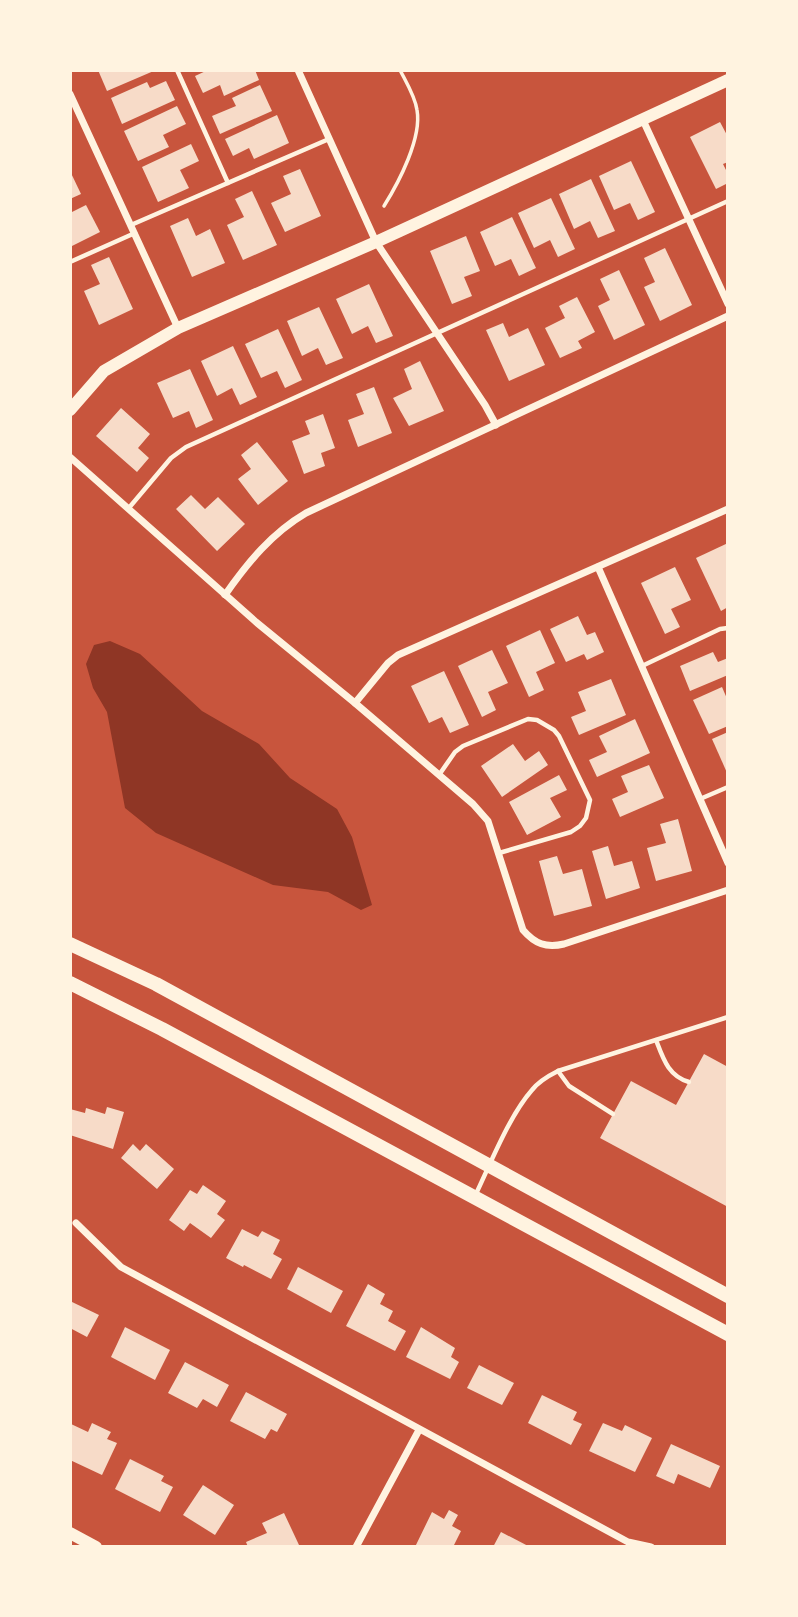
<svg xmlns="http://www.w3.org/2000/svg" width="798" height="1617" font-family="'Work Sans',sans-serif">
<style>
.water{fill:#8f3625}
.building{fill:#f7dbc8}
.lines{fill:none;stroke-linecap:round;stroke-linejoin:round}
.path{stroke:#fff3e0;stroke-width:3.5}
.service{stroke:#fff3e0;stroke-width:4.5}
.minor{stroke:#fff3e0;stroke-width:7}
.tertiary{stroke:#fff3e0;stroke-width:12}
.secondary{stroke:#fff3e0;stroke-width:14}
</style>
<rect width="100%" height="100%" fill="#c8553d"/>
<!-- water -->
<path class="water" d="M110,641L140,654L202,711L259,744L290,778L337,809L352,837L372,905L361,910L328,892L273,885L156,833L125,808L107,712L93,688L86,664L94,645Z"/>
<!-- building -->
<g class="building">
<path d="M98,70H156L107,91Z"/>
<path d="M208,70H255L259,80L224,96L220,85L203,93L195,76Z"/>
<path d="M166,81L175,100L122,124L111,98L147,82L150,88Z"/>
<path d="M260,85L272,111L220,134L212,116L236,106L232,98Z"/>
<path d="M177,106L186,124L163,135L169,147L138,161L124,131Z"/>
<path d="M277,115L289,143L254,159L249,148L233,156L225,139Z"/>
<path d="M720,122L728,137V162L723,164L728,174V183L716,189L690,137Z"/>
<path d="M191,144L199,161L180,170L189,188L158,202L142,167Z"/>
<path d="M631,161L655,212L638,220L630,203L614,210L599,176Z"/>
<path d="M300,169L321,216L285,232L271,203L291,194L283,176Z"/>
<path d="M70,171L81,194L70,199Z"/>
<path d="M591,179L615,231L598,238L590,221L574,229L559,194Z"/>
<path d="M252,191L277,245L243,260L227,225L244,217L235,199Z"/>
<path d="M551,198L575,249L558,257L550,240L534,248L518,213Z"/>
<path d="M86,205L100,232L70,247V213Z"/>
<path d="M512,217L536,268L519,276L511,259L495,266L480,232Z"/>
<path d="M188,218L196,236L210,229L225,263L192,277L170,226Z"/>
<path d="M466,236L480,271L464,277L472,296L452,304L430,251Z"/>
<path d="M665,248L692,305L660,321L644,287L655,282L644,258Z"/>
<path d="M109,257L133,309L99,325L84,291L100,284L91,265Z"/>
<path d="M619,270L645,325L614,340L598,306L610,300L600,279Z"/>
<path d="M369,284L393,336L376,343L368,326L352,334L336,299Z"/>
<path d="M577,297L595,332L578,341L582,348L560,358L545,328L565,318L559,306Z"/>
<path d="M319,307L343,358L326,365L318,348L302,356L287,321Z"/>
<path d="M503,323L509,337L528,328L545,365L509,381L486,330Z"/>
<path d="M278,329L302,380L285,388L277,371L261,378L245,344Z"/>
<path d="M233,346L257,397L240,405L232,388L217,396L201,361Z"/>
<path d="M420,361L444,411L409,426L393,398L412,389L404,369Z"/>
<path d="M190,369L213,420L196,428L189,411L173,418L157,383Z"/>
<path d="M374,387L392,433L358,447L348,420L364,414L356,394Z"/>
<path d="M121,408L150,434L138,448L149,458L137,472L96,436Z"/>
<path d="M323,414L335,448L321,453L325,466L304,474L292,441L310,434L305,421Z"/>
<path d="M257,442L288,481L258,505L238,479L251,469L241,455Z"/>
<path d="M191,495L205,509L218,497L245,524L217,551L176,509Z"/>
<path d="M728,543V607L721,611L696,558Z"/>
<path d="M675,567L691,600L671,609L680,627L665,634L641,583Z"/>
<path d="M578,616L587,635L595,632L604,652L587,660L584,654L566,662L550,629Z"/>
<path d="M540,630L555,663L536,672L544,690L529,697L506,646Z"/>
<path d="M492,650L508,683L488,692L496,710L482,717L458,666Z"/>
<path d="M713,652L718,662L728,658V675L690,691L680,666Z"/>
<path d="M444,671L469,725L450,733L442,717L429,723L411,686Z"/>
<path d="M611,679L626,715L579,735L571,717L586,711L578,692Z"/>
<path d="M722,687L728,701V726L709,734L693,700Z"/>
<path d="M635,719L650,753L597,777L589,760L607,752L599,736Z"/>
<path d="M728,732V775L712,739Z"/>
<path d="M513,744L525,761L539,751L548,765L502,797L481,766Z"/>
<path d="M649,765L664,798L620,817L612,799L628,792L621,776Z"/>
<path d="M559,775L567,790L550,798L561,817L527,835L509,802Z"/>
<path d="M678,819L692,871L656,881L647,848L666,843L660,824Z"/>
<path d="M608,846L614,866L632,861L640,888L606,899L592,851Z"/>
<path d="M557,856L563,874L582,869L592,906L554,916L539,861Z"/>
<path d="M704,1054L728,1067V1207L600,1138L631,1081L676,1105Z"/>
<path d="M107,1107L124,1112L113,1149L70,1135V1109L85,1113L86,1108L105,1114Z"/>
<path d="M133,1144L140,1151L146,1144L174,1169L157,1189L121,1158Z"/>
<path d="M203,1185L226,1201L217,1214L225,1220L211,1238L190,1223L184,1231L169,1220L190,1190L197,1194Z"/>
<path d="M242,1229L258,1237L262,1231L280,1240L273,1254L282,1259L271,1279L244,1265L243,1267L226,1258Z"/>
<path d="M298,1267L343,1291L331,1313L287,1289Z"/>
<path d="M368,1284L385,1294L380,1304L393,1311L388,1321L406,1331L395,1351L346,1326Z"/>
<path d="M70,1301L99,1315L87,1337L70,1328Z"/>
<path d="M125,1327L170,1350L155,1380L111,1357Z"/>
<path d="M421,1327L455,1348L451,1357L459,1362L450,1379L406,1357Z"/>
<path d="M185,1362L229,1385L217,1407L203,1399L197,1408L168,1393Z"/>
<path d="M479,1365L514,1383L502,1405L467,1388Z"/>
<path d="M246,1392L287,1414L277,1432L271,1429L265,1439L230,1421Z"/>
<path d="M542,1395L577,1412L573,1420L582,1424L571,1445L528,1423Z"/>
<path d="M92,1423L111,1432L107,1439L117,1443L102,1475L70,1460L71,1424L88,1432Z"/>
<path d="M603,1423L622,1431L625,1425L652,1438L635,1472L589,1451Z"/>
<path d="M671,1444L720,1466L710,1488L678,1474L674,1484L656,1476Z"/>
<path d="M130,1459L164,1476L161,1481L173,1487L160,1512L115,1489Z"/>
<path d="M203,1485L234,1505L215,1535L183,1515Z"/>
<path d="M449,1510L458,1515L452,1526L461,1531L453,1547H415L432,1512L444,1519Z"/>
<path d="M284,1513L299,1545L248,1547L246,1542L267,1533L262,1523Z"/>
<path d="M501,1532L530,1547H493Z"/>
</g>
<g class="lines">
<!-- path -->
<path class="path" d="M384,206C399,182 422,138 417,110C415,96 406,82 400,70"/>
<!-- service -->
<g class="service">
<path d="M177,70L228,183"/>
<path d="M131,225L329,139"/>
<path d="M70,262L135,233"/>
<path d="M128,509L171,458L186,447L728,201"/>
<path d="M642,666L720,629L728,628"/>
<path d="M439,775L455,752L463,746L528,719L537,720L554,730L559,736L590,800L586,818L580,826L571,832L499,853"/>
<path d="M700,799L728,787"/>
<path d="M656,1040C663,1058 668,1076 689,1082"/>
<path d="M558,1071L569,1086L613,1114"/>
<path d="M475,1196C490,1165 509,1116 532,1090C539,1081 548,1076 558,1071L728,1017"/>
</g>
<!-- minor -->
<g class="minor">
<path d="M298,70L376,242L485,405L496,425"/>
<path d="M70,94L178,328"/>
<path d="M642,118L728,304"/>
<path d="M70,457L256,622L355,703L473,804L488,821L523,930C535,944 546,948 564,944L728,890"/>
<path d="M598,567L728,863"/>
<path d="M225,595C248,562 272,533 306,513L728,316"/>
<path d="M355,703L388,663L398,655L728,509"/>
<path d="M76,1223L121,1267L628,1542L651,1547"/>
<path d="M356,1547L419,1430"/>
</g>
<!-- tertiary -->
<g class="tertiary">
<path d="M70,410L104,371L178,328L376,242L728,80"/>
<path d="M70,1533L96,1547"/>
</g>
<!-- secondary -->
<g class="secondary">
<path d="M70,944L156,984L728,1296"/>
<path d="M70,983L162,1029L728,1334"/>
</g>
</g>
<!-- border -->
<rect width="798" height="1617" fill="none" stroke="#fff3e0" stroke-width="144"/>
</svg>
